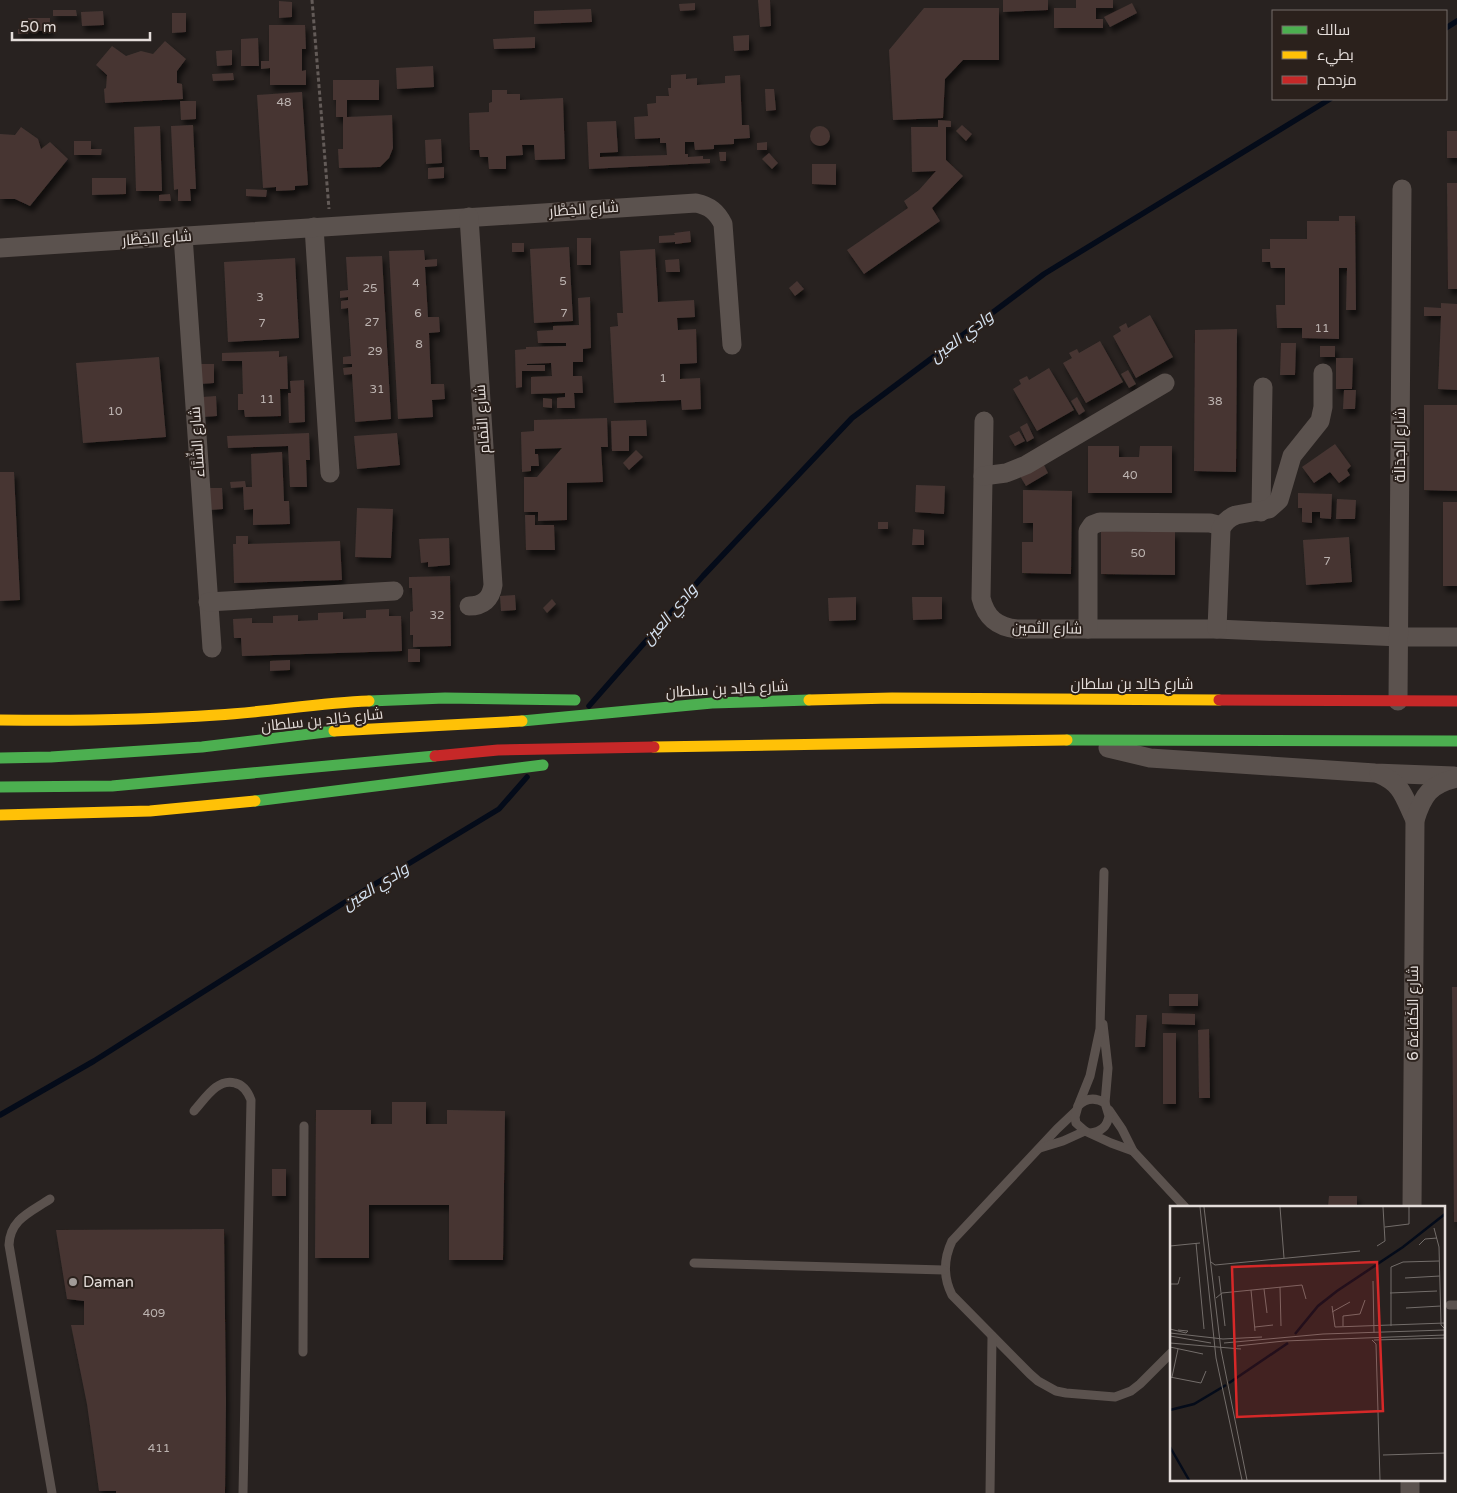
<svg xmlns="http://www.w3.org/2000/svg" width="1457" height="1493" font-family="'Varela Round',Cairo,sans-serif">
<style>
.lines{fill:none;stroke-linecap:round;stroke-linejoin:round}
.stream{stroke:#040b19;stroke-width:5.5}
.building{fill:#463633;filter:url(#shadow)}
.path{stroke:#635b58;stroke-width:3;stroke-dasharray:4 2.5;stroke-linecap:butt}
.lane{stroke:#5b524e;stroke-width:9}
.street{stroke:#5b524e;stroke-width:19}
.fast{stroke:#4caf50;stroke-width:11}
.slow{stroke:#ffc107;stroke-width:11}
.jam{stroke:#c62828;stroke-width:11}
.poi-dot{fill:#a29c99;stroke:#2b211c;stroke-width:2}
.labels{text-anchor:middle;stroke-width:4;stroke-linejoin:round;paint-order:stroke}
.number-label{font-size:12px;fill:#bcb3b0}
.street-label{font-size:15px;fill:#e4ddda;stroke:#2b211c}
.poi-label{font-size:15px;fill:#e4ddda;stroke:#2b211c;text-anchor:start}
.water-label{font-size:16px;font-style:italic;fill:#d7e5f4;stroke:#2b211c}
.inset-river{fill:none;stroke:#040b19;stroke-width:2.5}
.inset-road{fill:none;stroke:#736d6a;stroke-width:1}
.view{fill:#d62828;fill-opacity:0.15;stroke:#d62828;stroke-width:2.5}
.inset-edge{fill:none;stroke:#e4ddda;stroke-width:2.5}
</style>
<defs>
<filter id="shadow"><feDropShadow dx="3" dy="5.5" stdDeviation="2.5" flood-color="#0009"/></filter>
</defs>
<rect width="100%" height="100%" fill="#282220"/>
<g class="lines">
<!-- stream -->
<g class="stream">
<path d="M1446,28L1457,21"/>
<path d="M589,706L703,576L852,418L1044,274L1330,99"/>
<path d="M0,1115L94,1061L342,904L499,809L527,777"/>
</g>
</g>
<!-- building -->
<g class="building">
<path d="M758,0H770L771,26L760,27Z"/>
<path d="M1003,0H1048V10L1003,12Z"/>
<path d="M1076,0H1113V8H1096V19H1103V28H1054V8H1076Z"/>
<path d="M279,1L292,2V17L279,18Z"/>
<path d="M695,3V10L680,11L679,4Z"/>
<path d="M1132,3L1137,13L1110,27L1104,17Z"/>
<path d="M924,8H999V60H963L945,79L943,118L893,120L889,50Z"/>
<path d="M591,9L592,22L534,24V11Z"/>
<path d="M53,10H76L77,16H53Z"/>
<path d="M103,11L104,25L82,26L81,12Z"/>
<path d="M172,13H186V32L172,33Z"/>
<path d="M28,18H50V31H28V34H18V29H28Z"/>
<path d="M269,25H305L306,49H302V71L306,70V85H270V68L261,69V61H269Z"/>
<path d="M749,35V50L734,51L733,36Z"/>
<path d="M535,37V48L494,49L493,39Z"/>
<path d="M258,38L259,66H241V39Z"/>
<path d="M165,41L186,59L177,71V83L182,84L183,99L105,103L104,89L106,88L107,75L96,65L112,46L126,56L141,51L153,54Z"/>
<path d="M232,50V65L217,66L216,51Z"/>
<path d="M433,66L434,87L397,89L396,68Z"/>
<path d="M233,73L234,80L213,81L212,74Z"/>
<path d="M686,74V79L697,78V85L725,83V76L740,75L742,125H749L750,138L734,139V144L714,145V149L695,150L694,142H685V154H688V157L703,156V159H710V163L589,169L587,122L616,121L618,152L600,153V157L667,155L666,143H660V138L635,139L634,117L648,116L647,104L656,103V96H669L668,88H671V75Z"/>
<path d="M333,80H379V100H347V117L392,115L393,148L389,158L380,167L339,168L338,149H343V117H336V100H333Z"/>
<path d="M765,89H774L776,110L766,111Z"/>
<path d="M492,90H507V94H520V100L563,98L565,159L535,160L534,145H522L523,155L506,156V169H489L488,157H480L479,150H470L469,113L489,112V103L492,102Z"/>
<path d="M302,92L308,185L295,186V190L276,191V187L263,188L257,95Z"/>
<path d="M180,101H196V119L181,120Z"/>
<path d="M938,120L951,121V127H946V160L963,176L932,208L940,221L864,274L847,250L908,208L904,201L919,190L936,171L912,172L911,127H938Z"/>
<path d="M193,125L196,189H190L191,201H178V189L174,190L171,126Z"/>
<path d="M962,125L972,134L966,141L956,131Z"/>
<circle cx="820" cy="136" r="10"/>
<path d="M160,126L162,191H136L134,127Z"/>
<path d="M21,127L38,139L41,149L50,142L68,159L30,206L15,199H0V134L15,135Z"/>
<rect x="1447" y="131" width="10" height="27"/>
<path d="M441,139L442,163L426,164L425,140Z"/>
<path d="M74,141H91V149H102L101,155H74Z"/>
<path d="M767,142V150H757V143Z"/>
<path d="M719,152H726V161H720Z"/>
<path d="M769,153L778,163L772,169L762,159Z"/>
<path d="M812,164H836V185L812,184Z"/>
<path d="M444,167V178L428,179V168Z"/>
<path d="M92,178H126V194L92,195Z"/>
<path d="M1447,183H1457V289H1448Z"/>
<path d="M246,189L267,190L266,197L246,196Z"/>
<path d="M170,194L171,201H159V195Z"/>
<path d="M1339,216H1355L1356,310H1346L1347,268H1339V339L1302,338V328H1277L1276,305H1285V268H1271L1270,262H1262V249H1270V239H1307V221H1339Z"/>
<path d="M690,231L691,242L675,244V242L659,243V236L675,235L674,233Z"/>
<rect x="577" y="238" width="14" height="27"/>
<rect x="512" y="243" width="12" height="9"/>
<path d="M569,247L573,321L534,323L530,249Z"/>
<path d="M655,249L658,302L694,300L695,317L677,318L678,330L696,329L697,363L680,364V379L700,378L701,409L682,410L681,400L614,403L610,327L618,326L617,313H623L620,251Z"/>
<path d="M424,250L425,260L437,259V266L425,267L428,317H439L440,332L429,333L431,384H444L445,399L432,400L433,417L398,419L389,251Z"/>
<path d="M382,256L391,419L355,422L352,374L344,375L343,368L352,367V364H343V357L351,356L348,308L341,309V301L348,300V297L340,298V291L348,290L346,257Z"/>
<path d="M295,258L299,338L228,342L224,262Z"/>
<path d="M679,259L680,272H666L665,260Z"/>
<path d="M797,281L804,289L795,296L789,288Z"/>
<path d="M590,297L591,348L583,349V362H573V376H582L583,393H574L575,408H557V398L565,397V393L531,394V377L552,376L551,363L527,364V365H545V371H522V387L516,388L515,350L526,349V347L566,346V343H538L537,331L553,330V326L579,325L578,298Z"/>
<path d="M1441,303L1457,304V390L1438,389L1441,316H1424V307L1441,308Z"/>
<path d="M1150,315L1173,357L1136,378L1113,336L1121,331L1119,327L1126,323L1128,328Z"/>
<path d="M1237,329L1236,472L1194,471L1195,330Z"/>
<path d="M1100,341L1123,382L1086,403L1063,363L1072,358L1069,353L1077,349L1079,353Z"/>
<path d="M1281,343H1296L1295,375H1280Z"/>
<rect x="1320" y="346" width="15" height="11"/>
<path d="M279,351V357L287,356L288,389H280L281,416L245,417L244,410H238V394H243L242,361H222V353Z"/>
<path d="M159,357L166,437L83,443L76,363Z"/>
<path d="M1336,358H1353L1352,389H1336Z"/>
<path d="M200,364H214V383L200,384Z"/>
<path d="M1049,368L1074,410L1037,431L1013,389L1021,384L1019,380L1027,376L1029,380Z"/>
<path d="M1128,370L1136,384L1129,388L1121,374Z"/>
<path d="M304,380L305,422L289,423L288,393H291L290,381Z"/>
<path d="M1344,390H1356L1355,409H1343Z"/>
<path d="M216,396L217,416L203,417L202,397Z"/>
<path d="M1077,397L1085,411L1079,415L1071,401Z"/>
<path d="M543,398L552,399V408L543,407Z"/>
<path d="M1424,405H1457V491L1424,490Z"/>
<path d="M607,418L608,447H601L603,482L567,483V520L538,521V512H524V477H537L562,448L535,449V454H538L539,466H531V471L522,472L521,432L534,431V420Z"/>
<path d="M646,420L647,436H629V451H612L611,421Z"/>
<path d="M1027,423L1034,438L1027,442L1020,427Z"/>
<path d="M1019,431L1025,441L1015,446L1009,436Z"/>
<path d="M309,433L310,460H306L307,487H290L288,446L228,448L227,436Z"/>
<path d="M397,433L400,465L357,469L354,436Z"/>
<path d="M1335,444L1351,466L1347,470L1350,475L1339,483L1330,472L1314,483L1302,467Z"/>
<path d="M1088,446H1119V457H1139L1140,446H1172V493H1088Z"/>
<path d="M636,450L643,457L629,470L623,463Z"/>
<path d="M282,452L284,501H289L290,524L253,525V509L244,510L243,487L231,488L230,482L245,481L246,487H252L251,454Z"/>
<path d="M1043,463L1048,473L1026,486L1020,476Z"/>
<path d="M0,472H14L20,600L0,601Z"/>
<path d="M916,485L945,486L944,514L915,512Z"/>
<path d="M209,488H222L223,509L210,510Z"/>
<path d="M1023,490L1072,491L1071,574L1022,573V542H1033V523H1023Z"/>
<path d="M1298,493L1332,494L1331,519L1320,518V512H1312V523L1302,522V508H1298Z"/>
<path d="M1337,499L1356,500L1355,519H1336Z"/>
<rect x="1443" y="502" width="14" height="84"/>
<path d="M357,508L393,509L391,558L355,557Z"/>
<path d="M525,515H535V525H554L555,550H526Z"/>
<rect x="878" y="522" width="10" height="7"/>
<path d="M913,529L924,530V545H912Z"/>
<path d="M1101,531L1175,532V575L1101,574Z"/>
<path d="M236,536H248V544L340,541L342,580L234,583L233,544H236Z"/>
<path d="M1349,537L1352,582L1306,585L1303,540Z"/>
<path d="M449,538L450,565L428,567V562L421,563L419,539Z"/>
<path d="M450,576L451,646L413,647V635H410V612L413,611L412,588H409V577Z"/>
<path d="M515,595L516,610L501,611L500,596Z"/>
<path d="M856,597V620L829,621L828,598Z"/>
<path d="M912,597H942V619L913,620Z"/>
<path d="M552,599L556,604L547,613L543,608Z"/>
<path d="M389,609V616H401L402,651L242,656L241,638H234L233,619L252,618V623H273V616L298,615V621L318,620V613L343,612V619L366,618V610Z"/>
<rect x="408" y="649" width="12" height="13"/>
<path d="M290,660V670L270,671V661Z"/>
<path d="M1452,987H1457V1222H1454Z"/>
<rect x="1169" y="994" width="29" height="12"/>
<path d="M1162,1013L1195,1014V1025L1162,1024Z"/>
<path d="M1136,1015H1147L1145,1047H1135Z"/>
<path d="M1209,1029L1210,1098H1199L1198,1030Z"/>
<rect x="1163" y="1033" width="13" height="71"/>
<path d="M392,1102H426V1124H447V1110L505,1111L503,1260H449V1205H369V1258H315L316,1110H371V1124H392Z"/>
<rect x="272" y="1169" width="14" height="27"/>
<path d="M1329,1196H1357V1207H1328Z"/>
<path d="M224,1229L226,1401L225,1493H116V1491H99L87,1404L71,1325H84V1301L67,1299L56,1230Z"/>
</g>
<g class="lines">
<!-- path -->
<path class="path" d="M312,0L329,209"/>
<!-- lane -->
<g class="lane">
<path d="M1103,1024L1108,1068L1105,1103"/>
<path d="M1078,1106L1090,1076L1100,1029L1104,872"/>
<path d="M1109,1110L1122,1129L1133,1151L1185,1207"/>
<path d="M194,1111C205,1099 217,1078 235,1083C244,1085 248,1092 251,1100L243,1493"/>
<path d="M1076,1111L1057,1129L952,1241C943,1260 943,1277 952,1295L1030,1374L1038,1381L1056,1391L1066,1393L1115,1397L1131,1391L1140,1384L1171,1353"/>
<path d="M1090,1133C1101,1132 1107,1127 1109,1116L1105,1103C1095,1097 1086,1098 1078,1106L1075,1117L1076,1123L1085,1131L1111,1143L1133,1151"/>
<path d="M1040,1148L1063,1141L1085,1131"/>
<path d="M50,1199C31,1212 10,1219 9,1245L52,1493"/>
<path d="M694,1263L944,1270"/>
<path d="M1450,1305H1457"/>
<path d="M303,1352L304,1126"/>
<path d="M990,1493L992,1336"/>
</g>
<!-- street -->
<g class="street">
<path d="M314,227L330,473"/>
<path d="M183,236L212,648"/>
<path d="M0,248L696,203C710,206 717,212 723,224L732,345"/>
<path d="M984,421L981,598C986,618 997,627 1017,629H1217L1400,637H1457"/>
<path d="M983,476L1006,473L1026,465L1165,383"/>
<path d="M1261,512L1263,387"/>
<path d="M208,602L394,591"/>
<path d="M469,606C483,606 491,599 493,585L469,217"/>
<path d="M1088,629V531L1092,525L1100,522L1210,523L1222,526"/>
<path d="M1217,629L1221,529C1224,522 1228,518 1236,515L1269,509L1279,500L1292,456L1320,421L1323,407V373"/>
<path d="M1398,701L1402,189"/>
<path d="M1108,748L1150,758L1375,773L1454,776"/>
<path d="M1379,774C1403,784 1404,798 1415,820"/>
<path d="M1412,1207L1415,820C1423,795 1430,784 1457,778"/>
<path d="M1410,1493V1479"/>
</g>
<!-- fast -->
<g class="fast">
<path d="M369,701L445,698L575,700"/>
<path d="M522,721L712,703L809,700"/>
<path d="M1067,740L1457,741"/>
<path d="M0,758L51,757L202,747L334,731"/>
<path d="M0,787L112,786L435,756"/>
<path d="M255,801L543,765"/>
</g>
<!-- slow -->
<g class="slow">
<path d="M809,700L892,698L1219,700"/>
<path d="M0,720C72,721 145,720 217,715C268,712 318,703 369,701"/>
<path d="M334,731L522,721"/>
<path d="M654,747L1067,740"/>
<path d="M0,815L150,811L255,801"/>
</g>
<!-- jam -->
<g class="jam">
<path d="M1219,700L1457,701"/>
<path d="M435,756L498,750L654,747"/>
</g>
</g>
<!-- markers -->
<circle class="poi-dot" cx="73" cy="1282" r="5"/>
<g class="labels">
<!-- number labels -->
<g class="number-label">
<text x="284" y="106">48</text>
<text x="563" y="285">5</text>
<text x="416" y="287">4</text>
<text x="370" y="292">25</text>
<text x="260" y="301">3</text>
<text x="418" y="317">6</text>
<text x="564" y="317">7</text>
<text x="372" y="326">27</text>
<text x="262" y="327">7</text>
<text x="1322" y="332">11</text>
<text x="419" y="348">8</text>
<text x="375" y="355">29</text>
<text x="663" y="382">1</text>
<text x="377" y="393">31</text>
<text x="267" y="403">11</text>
<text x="1215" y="405">38</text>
<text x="115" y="415">10</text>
<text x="1130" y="479">40</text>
<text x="1138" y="557">50</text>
<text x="1327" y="565">7</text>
<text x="437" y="619">32</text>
<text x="154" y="1317">409</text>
<text x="159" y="1452">411</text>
</g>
<!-- street labels -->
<g class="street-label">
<text transform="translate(584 209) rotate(-4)" y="5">شارع الخِطَّار</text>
<text transform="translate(157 238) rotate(-4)" y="5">شارع الخِطَّار</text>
<text transform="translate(482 419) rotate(-94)" y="5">شارع التَّمَام</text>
<text transform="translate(197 442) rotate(-94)" y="5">شارع الشِّتَاء</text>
<text transform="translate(1400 445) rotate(-90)" y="5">شارع الجَدَالَة</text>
<text transform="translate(1047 628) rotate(1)" y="5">شارع الثمين</text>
<text x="1132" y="689">شارع خالِد بن سلطان</text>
<text transform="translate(727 689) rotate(-3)" y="5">شارع خالِد بن سلطان</text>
<text transform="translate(322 720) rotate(-6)" y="5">شارع خالِد بن سلطان</text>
<text transform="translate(1413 1013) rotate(-90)" y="5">شارع الكَفاءة 6</text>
</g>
<!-- poi labels -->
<g class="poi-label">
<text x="83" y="1287">Daman</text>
</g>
<!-- water labels -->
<g class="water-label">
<text transform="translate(961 336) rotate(-37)" y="6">وادي العين</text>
<text transform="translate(669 614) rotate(-49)" y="6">وادي العين</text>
<text transform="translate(375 886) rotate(-32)" y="6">وادي العين</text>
</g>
</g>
<!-- overview -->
<g transform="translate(1170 1206)">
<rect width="275" height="275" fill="#282220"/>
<path class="inset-river" d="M125,128L148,100L167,85L233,41L275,8M59,177L118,137M0,204L24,198L56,179M0,241L19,274"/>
<path class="inset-road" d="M30,1L46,152L72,274M34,1L51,144L77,274M110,1L114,52M215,21L239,18V1M264,22L269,41L271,119L275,123M26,37L34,123M249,39L255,33L267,32M0,40L30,37M207,40L215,35L213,1M41,56L45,59L190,45M49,70L55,120M235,72L270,70M203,75L204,127M0,78H8L10,71M110,81L111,120M94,83L97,107M81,84L85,125M220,87L267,85M46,92L52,87L132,79L136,93M162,100L165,121L275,117M236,102L271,100M162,106L180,96M173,120V110L190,108L195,94M221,120V61L233,56L269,55M85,121L103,119M0,123L16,127L18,125L8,124M0,127L53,133L92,131M0,130L41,137M202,134L206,138L210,274M204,134L275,132M0,137L71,143M54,137L153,128L275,124M67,140L114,135L275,129M0,141L33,148M0,171L31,177L36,165M2,171L8,143M213,249L275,247"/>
<path class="view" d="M207,56L213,205L67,211L62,61Z"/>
<rect width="275" height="275" class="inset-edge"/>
</g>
<!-- legend -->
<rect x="1272" y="10" width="175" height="90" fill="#2b211c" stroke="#756c68"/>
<rect x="1282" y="26" width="25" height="8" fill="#4caf50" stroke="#756c68"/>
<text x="1317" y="35" font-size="15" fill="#e4ddda">سالك</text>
<rect x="1282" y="51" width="25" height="8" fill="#ffc107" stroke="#756c68"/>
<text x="1317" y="60" font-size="15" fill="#e4ddda">بطيء</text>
<rect x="1282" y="76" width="25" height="8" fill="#c62828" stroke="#756c68"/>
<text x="1317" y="85" font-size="15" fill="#e4ddda">مزدحم</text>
<!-- scale -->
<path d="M12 32v8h138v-8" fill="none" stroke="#e4ddda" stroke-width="2.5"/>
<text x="20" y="32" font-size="15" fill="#e4ddda" stroke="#2b211c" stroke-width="4" paint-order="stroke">50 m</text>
</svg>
